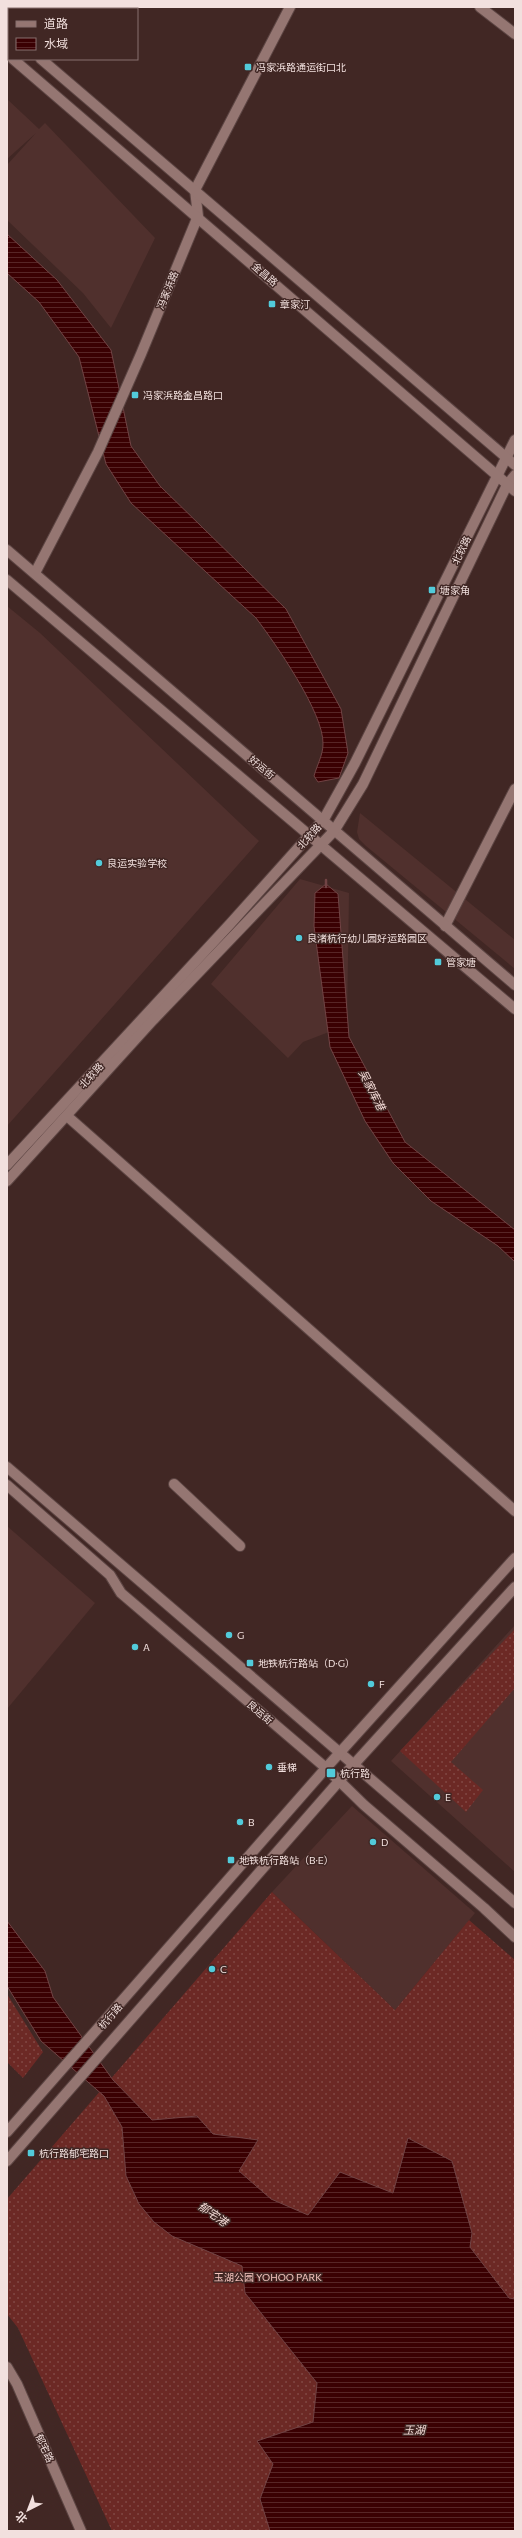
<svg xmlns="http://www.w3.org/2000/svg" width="522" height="2538" font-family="Commissioner,'Noto Sans SC',sans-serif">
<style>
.built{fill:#50302d}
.grass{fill:url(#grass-dots)}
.water{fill:url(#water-rules);stroke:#714344}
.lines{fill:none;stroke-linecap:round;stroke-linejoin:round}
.stream{stroke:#714344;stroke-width:2.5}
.minor-casing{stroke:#5c4543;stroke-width:12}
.tertiary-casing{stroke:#5c4543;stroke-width:12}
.secondary-casing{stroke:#5c4543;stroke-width:12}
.minor{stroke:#957672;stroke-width:10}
.tertiary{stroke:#957672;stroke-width:10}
.secondary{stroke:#957672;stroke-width:10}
.poi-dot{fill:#52cbda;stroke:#412724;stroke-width:1.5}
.labels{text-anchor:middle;stroke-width:3;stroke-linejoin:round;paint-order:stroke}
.poi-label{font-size:10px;fill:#f2e0de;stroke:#412724;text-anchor:start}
.street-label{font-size:10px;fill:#f2e0de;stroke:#412724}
.park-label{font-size:10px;fill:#f6c5bf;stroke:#412724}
.water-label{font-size:11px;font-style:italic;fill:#f6ddd9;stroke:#412724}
</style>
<defs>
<pattern id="grass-dots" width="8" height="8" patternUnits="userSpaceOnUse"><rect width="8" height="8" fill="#6c2925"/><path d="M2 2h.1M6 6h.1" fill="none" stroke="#814844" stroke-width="1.8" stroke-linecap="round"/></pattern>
<pattern id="water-rules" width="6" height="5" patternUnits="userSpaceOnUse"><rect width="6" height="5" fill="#3a0002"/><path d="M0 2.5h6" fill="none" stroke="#572526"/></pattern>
</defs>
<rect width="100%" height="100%" fill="#412724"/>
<!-- built -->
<g class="built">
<path d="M7,99L39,129L45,123L155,238L111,328L83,293L7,220V165L36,133L7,159Z"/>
<path d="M7,606L40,633L259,841L7,1126Z"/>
<path d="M360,813L515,940V969L366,846L359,839L357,832Z"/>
<path d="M300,879L349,893L347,1025L303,1042L288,1058L211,984Z"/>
<path d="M7,1526L95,1603L7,1709Z"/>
<path d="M515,1625V1872L391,1761Z"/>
<path d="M352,1806L475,1913L395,2010L272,1892Z"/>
</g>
<!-- grass -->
<g class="grass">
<path d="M515,1629V1688L451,1762L483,1790L466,1812L400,1751Z"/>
<path d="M272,1892L395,2010L469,1920L515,1960V2531H112L18,2328L7,2314V2199Z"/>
<path d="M7,1994L43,2052L23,2078L7,2062Z"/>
</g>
<!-- water -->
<g class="water">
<path d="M7,234L57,280L111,350L131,446L160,486L286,609L341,709L348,753L339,778L318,782L314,776C317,765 323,755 323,744C324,713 275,643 256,618L131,503L106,464L79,357L39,302L7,273Z"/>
<path d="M326,884L338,894L349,1037L405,1142L515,1230V1262L498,1246L431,1201L393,1163L365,1121L330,1047L314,926L315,893Z"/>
<path d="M7,1921L45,1971L53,1997L113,2080L152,2120L197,2116L213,2134L258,2140L239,2171L271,2199L308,2215L340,2172L393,2193L408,2138L452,2161L472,2233L470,2247L509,2298L515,2299V2531H270L260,2499L273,2464L257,2441L313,2422L317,2383L245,2293L242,2266L172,2236L154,2222L139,2204L126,2176L122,2127L104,2096L41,2041L7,1986Z"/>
</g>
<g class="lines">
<!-- stream -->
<path class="stream" d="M326,887V880"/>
<!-- minor casing -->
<g class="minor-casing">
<g id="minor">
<path d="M35,573L98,452L141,354L198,216L195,190L290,7"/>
<path d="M445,926L515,789"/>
<path d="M67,1116L515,1511"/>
<path d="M174,1484L240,1546"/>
</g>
</g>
<!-- tertiary casing -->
<g class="tertiary-casing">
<g id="tertiary">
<path d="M480,7L515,34"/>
<path d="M7,550L515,985"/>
<path d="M7,580L515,1009"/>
<path d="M7,1165L230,924L324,819L355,763L515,440"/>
<path d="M7,1181L153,1020L334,831L363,784L507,485L515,475"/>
<path d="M7,2367L17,2384L81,2531"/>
</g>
</g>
<!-- secondary casing -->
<g class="secondary-casing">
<g id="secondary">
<path d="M7,30L9,32"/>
<path d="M13,59L515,491"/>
<path d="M41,59L515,465"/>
<path d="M7,1467L515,1903"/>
<path d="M7,1485L110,1575L121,1593L326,1768L364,1805L484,1908L515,1937"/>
<path d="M7,2132L326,1768L515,1558"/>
<path d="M7,2161L347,1772L515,1587"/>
</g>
</g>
<!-- minor -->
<use href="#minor" class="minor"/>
<!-- tertiary -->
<use href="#tertiary" class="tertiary"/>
<!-- secondary -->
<use href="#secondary" class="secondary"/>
</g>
<!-- markers -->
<g class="poi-dot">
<rect x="244" y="63" width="8" height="8" rx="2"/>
<rect x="268" y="300" width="8" height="8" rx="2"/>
<rect x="131" y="391" width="8" height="8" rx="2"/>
<rect x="428" y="586" width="8" height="8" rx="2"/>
<circle cx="99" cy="863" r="4"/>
<circle cx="299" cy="938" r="4"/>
<rect x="434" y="958" width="8" height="8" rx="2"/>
<circle cx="229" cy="1635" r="4"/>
<circle cx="135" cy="1647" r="4"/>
<rect x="246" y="1659" width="8" height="8" rx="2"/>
<circle cx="371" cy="1684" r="4"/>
<circle cx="269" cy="1767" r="4"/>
<rect x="326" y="1768" width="10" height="10" rx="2"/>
<circle cx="437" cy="1797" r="4"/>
<circle cx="240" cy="1822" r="4"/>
<circle cx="373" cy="1842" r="4"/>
<rect x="227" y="1856" width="8" height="8" rx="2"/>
<circle cx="212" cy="1969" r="4"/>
<rect x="27" y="2149" width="8" height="8" rx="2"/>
</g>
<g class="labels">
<!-- poi labels -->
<g class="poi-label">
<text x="256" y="71">冯家浜路通运街口北</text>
<text x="280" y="308">章家汀</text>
<text x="143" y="399">冯家浜路金昌路口</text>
<text x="440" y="594">塘家角</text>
<text x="107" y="867">良运实验学校</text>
<text x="307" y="942">良渚杭行幼儿园好运路园区</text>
<text x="446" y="966">管家塘</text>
<text x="237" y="1639">G</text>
<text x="143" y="1651">A</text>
<text x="258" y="1667">地铁杭行路站（D·G）</text>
<text x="379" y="1688">F</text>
<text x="277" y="1771">垂梯</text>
<text x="340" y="1777">杭行路</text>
<text x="445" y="1801">E</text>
<text x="248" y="1826">B</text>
<text x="381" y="1846">D</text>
<text x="239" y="1864">地铁杭行路站（B·E）</text>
<text x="220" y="1973">C</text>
<text x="39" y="2157">杭行路郁宅路口</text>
</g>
<!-- street labels -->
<g class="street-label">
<text transform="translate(265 274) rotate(41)" y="4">金昌路</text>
<text transform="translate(167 290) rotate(-68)" y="4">冯家浜路</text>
<text transform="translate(461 550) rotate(-64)" y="4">北软路</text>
<text transform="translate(262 767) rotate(40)" y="4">好运街</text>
<text transform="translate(309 836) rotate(-48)" y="4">北软路</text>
<text transform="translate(91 1075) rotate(-47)" y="4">北软路</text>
<text transform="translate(260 1712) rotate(41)" y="4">良运街</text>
<text transform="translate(110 2016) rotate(-49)" y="4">杭行路</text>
<text transform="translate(45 2448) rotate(66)" y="4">郁宅路</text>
</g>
<!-- park labels -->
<g class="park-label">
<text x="268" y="2281">玉湖公园 YOHOO PARK</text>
</g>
<!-- water labels -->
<g class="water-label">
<text transform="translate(372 1090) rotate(63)" y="4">吴家库港</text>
<text transform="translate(213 2214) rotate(35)" y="4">郁宅港</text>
<text x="414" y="2434">玉湖</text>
</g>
</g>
<!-- border -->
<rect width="522" height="2538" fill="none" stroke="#f2e0de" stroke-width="16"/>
<!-- legend -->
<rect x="8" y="8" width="130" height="52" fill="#412724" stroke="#88716e"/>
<rect x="16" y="21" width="20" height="6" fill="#957672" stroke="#88716e"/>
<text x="44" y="28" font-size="12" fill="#f2e0de">道路</text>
<rect x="16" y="38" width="20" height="12" fill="url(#water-rules)" stroke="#88716e"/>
<text x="44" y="48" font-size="12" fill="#f2e0de">水域</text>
<!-- north arrow -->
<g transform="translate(28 2510) rotate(222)" stroke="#412724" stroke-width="3" paint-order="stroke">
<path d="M0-3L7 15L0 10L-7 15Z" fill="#f2e0de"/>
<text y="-6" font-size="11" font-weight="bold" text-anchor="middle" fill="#f2e0de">北</text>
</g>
</svg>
